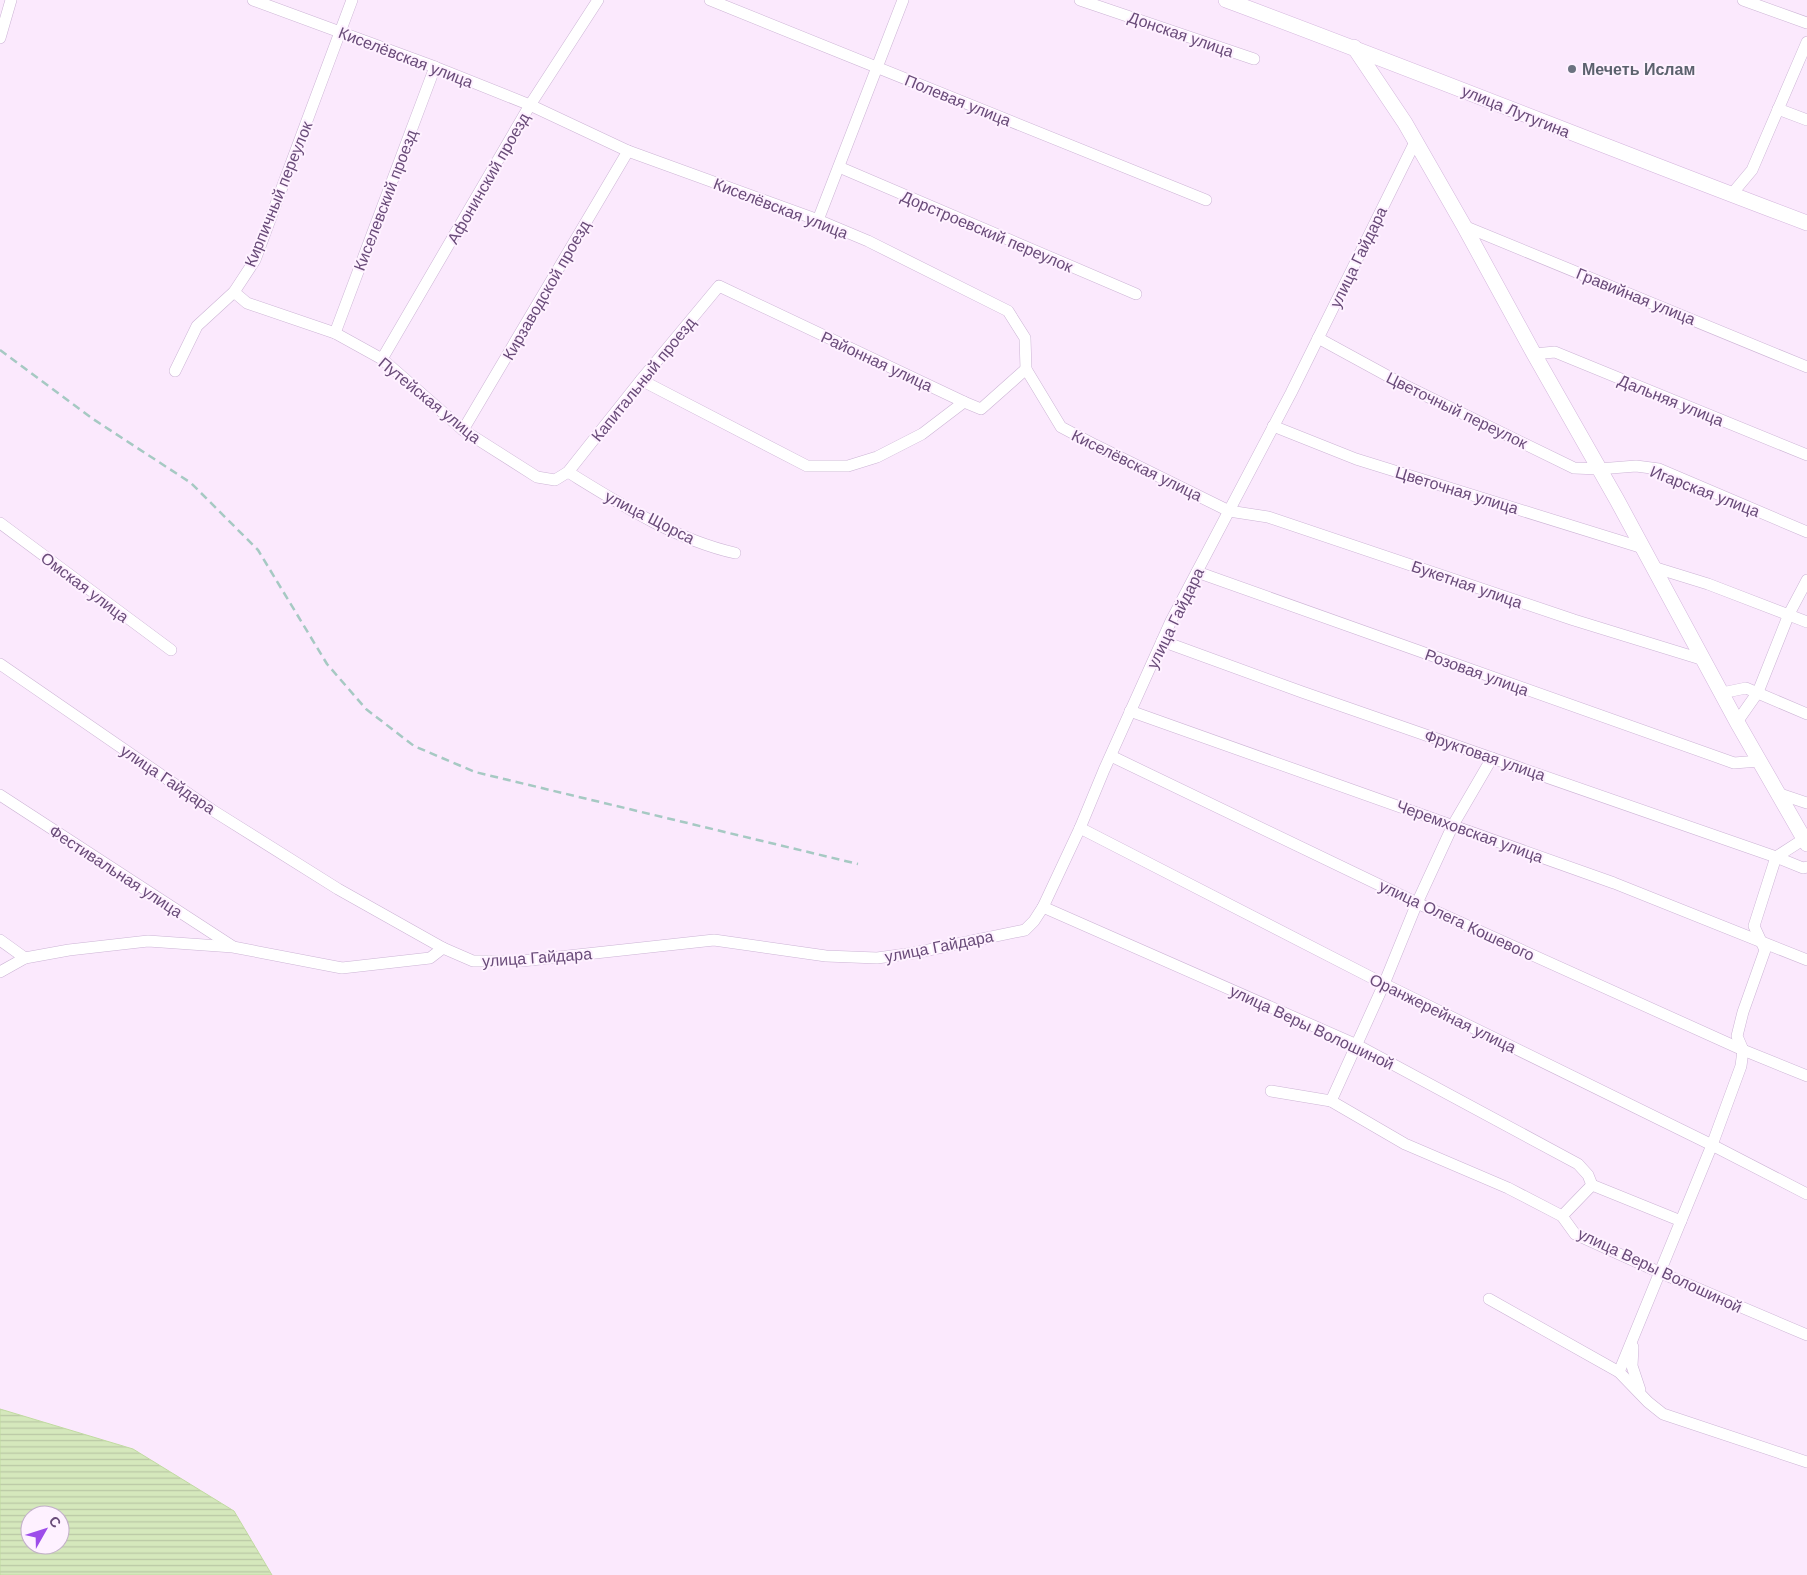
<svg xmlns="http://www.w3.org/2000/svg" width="1807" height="1575" font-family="Helvetica,sans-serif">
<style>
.water{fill:url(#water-rules);stroke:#c1daa2;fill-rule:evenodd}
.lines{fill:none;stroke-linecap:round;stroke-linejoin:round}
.street-casing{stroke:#ccb4d5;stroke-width:12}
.secondary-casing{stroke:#d3b5dc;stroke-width:16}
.street{stroke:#fff;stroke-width:11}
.secondary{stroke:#fff;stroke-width:15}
.rail{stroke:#a6c9c3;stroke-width:2.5;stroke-dasharray:8 5;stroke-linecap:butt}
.worship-dot{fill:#6b7280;stroke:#fef1ff;stroke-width:2}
.labels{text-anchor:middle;stroke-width:4;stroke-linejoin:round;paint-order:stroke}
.street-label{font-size:16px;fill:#694b79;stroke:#fef1ff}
.worship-label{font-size:16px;font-weight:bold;fill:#5b616d;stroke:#fef1ff;text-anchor:start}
</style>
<defs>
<pattern id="water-rules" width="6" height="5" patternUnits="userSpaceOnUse" patternTransform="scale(1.25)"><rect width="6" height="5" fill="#d5e8bc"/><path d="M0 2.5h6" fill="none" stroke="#bac8a5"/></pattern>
</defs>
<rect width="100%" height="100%" fill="#fbe9fd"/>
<!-- water -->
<path class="water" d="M0,1409L133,1449L234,1511L272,1575H0ZM30,1515H60V1545H30Z"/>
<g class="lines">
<!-- street casing -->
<g class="street-casing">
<g id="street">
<path d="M253,0L435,67L530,105L628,151L818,220L868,241L1008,311L1025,338L1026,369L1061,427L1095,445L1229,511L1268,517L1574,620L1704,660"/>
<path d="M710,0L1206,200"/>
<path d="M1080,0L1254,59"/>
<path d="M1743,0L1807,23"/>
<path d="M0,38L11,0"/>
<path d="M1778,109L1807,120"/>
<path d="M839,167L1136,294"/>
<path d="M1731,195L1752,170L1807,42"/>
<path d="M818,220L903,0"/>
<path d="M1464,226L1807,367"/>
<path d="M234,292L247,303L335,333L382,359L463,430L537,477L555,480L568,472L641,380L719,286L964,402L981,409L1026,369"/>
<path d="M335,333L435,67"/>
<path d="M1318,338L1406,386L1574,468L1599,469L1636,466L1659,469L1807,532"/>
<path d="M1534,354L1555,352L1807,455"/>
<path d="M382,359L530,105L598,0"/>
<path d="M175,371L197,326L234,292L255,260L352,0"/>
<path d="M641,380L807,466H848L877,457L922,434L964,402"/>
<path d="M1273,426L1356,459L1643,548"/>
<path d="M463,430L628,151"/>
<path d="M568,472C620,504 674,539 735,553"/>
<path d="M0,523L171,650"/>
<path d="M1653,567L1708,584L1807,622"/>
<path d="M1197,572L1734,763L1759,761"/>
<path d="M1162,641L1302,692L1776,857L1803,868L1807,867"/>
<path d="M0,664L212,810L338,889L443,948L473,961H522L714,940L826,956L877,958L914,953L1025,930L1034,921L1043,907L1080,828L1104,770L1171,621L1291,393L1415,142"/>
<path d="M1722,693L1746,688L1807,714"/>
<path d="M1130,711L1614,883L1807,960"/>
<path d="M1737,722L1758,692L1789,614L1807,580"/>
<path d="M1111,756L1417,903L1743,1050L1807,1076"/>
<path d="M1777,793L1807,803"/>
<path d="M0,795L232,946"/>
<path d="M1080,828L1384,984L1712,1145L1807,1194"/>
<path d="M1043,907L1357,1045L1578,1164L1588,1175L1592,1185"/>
<path d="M0,940L25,958"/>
<path d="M0,972L25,958L69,950L148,941L233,947L342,968L430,958L443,948"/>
<path d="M1271,1091L1331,1101L1384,984L1417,903L1453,825L1492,758"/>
<path d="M1331,1101L1405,1144L1508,1188L1562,1216L1575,1234L1661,1273L1807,1335"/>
<path d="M1562,1216L1592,1185L1681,1221"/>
<path d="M1489,1299L1619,1372L1648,1402L1663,1414L1807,1462"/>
<path d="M1633,1347L1632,1366L1640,1390"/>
<path d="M1619,1372L1712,1145L1741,1066L1743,1050L1737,1036L1743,1012L1765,950L1754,926L1776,857L1804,839"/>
</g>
</g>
<!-- secondary casing -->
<g class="secondary-casing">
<g id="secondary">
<path d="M1226,0C1420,72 1613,150 1807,223"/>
<path d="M1354,47L1405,123L1464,226L1534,354L1617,500L1737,722L1807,844"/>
</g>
</g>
<!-- street -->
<use href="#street" class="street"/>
<!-- secondary -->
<use href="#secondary" class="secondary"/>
<!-- rail -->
<path class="rail" d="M0,350L93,419L191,483L258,550L327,664L366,709L414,746L475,772L858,864"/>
</g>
<!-- markers -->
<circle class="worship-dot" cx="1572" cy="69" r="5"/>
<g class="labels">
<!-- street labels -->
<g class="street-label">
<text transform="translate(1181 34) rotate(19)" y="6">Донская улица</text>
<text transform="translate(406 57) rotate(21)" y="6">Киселёвская улица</text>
<text transform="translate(958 100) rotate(22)" y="6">Полевая улица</text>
<text transform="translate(1516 111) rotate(22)" y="6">улица Лутугина</text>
<text transform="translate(488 178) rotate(-60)" y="6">Афонинский проезд</text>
<text transform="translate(278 194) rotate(-68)" y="6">Кирпичный переулок</text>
<text transform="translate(385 200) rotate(-69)" y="6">Киселевский проезд</text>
<text transform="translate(781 208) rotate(21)" y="6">Киселёвская улица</text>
<text transform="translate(987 231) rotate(23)" y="6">Дорстроевский переулок</text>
<text transform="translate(1358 257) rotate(-64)" y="6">улица Гайдара</text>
<text transform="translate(546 290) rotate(-60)" y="6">Кирзаводской проезд</text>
<text transform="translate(1636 296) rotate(22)" y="6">Гравийная улица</text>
<text transform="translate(877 361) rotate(25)" y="6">Районная улица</text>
<text transform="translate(643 379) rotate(-51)" y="6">Капитальный проезд</text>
<text transform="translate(430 400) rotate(39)" y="6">Путейская улица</text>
<text transform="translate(1671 400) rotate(22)" y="6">Дальняя улица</text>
<text transform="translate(1457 410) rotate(26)" y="6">Цветочный переулок</text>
<text transform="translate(1137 465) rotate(26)" y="6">Киселёвская улица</text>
<text transform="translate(1457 490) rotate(17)" y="6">Цветочная улица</text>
<text transform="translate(1705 491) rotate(21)" y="6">Игарская улица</text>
<text transform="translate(650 517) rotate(27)" y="6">улица Щорса</text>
<text transform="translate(1467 584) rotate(19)" y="6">Букетная улица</text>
<text transform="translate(85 587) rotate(37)" y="6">Омская улица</text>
<text transform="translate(1175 618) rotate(-64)" y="6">улица Гайдара</text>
<text transform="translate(1477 672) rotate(20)" y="6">Розовая улица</text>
<text transform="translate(1485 755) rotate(19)" y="6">Фруктовая улица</text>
<text transform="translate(168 779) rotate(34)" y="6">улица Гайдара</text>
<text transform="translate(1470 831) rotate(20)" y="6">Черемховская улица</text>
<text transform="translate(116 871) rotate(33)" y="6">Фестивальная улица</text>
<text transform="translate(1457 920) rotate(25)" y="6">улица Олега Кошевого</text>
<text transform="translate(939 946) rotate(-11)" y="6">улица Гайдара</text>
<text transform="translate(537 957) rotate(-4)" y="6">улица Гайдара</text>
<text transform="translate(1443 1013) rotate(26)" y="6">Оранжерейная улица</text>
<text transform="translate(1312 1027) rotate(25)" y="6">улица Веры Волошиной</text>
<text transform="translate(1660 1270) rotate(25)" y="6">улица Веры Волошиной</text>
</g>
<!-- worship labels -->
<g class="worship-label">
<text x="1582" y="75">Мечеть Ислам</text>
</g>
</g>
<!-- north arrow -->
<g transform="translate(45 1530) rotate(51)"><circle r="24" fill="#fef1ff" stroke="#c2afc9"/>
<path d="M0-4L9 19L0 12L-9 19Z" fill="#9d4cea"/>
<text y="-8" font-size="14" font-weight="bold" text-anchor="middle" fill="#694b79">С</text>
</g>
</svg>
